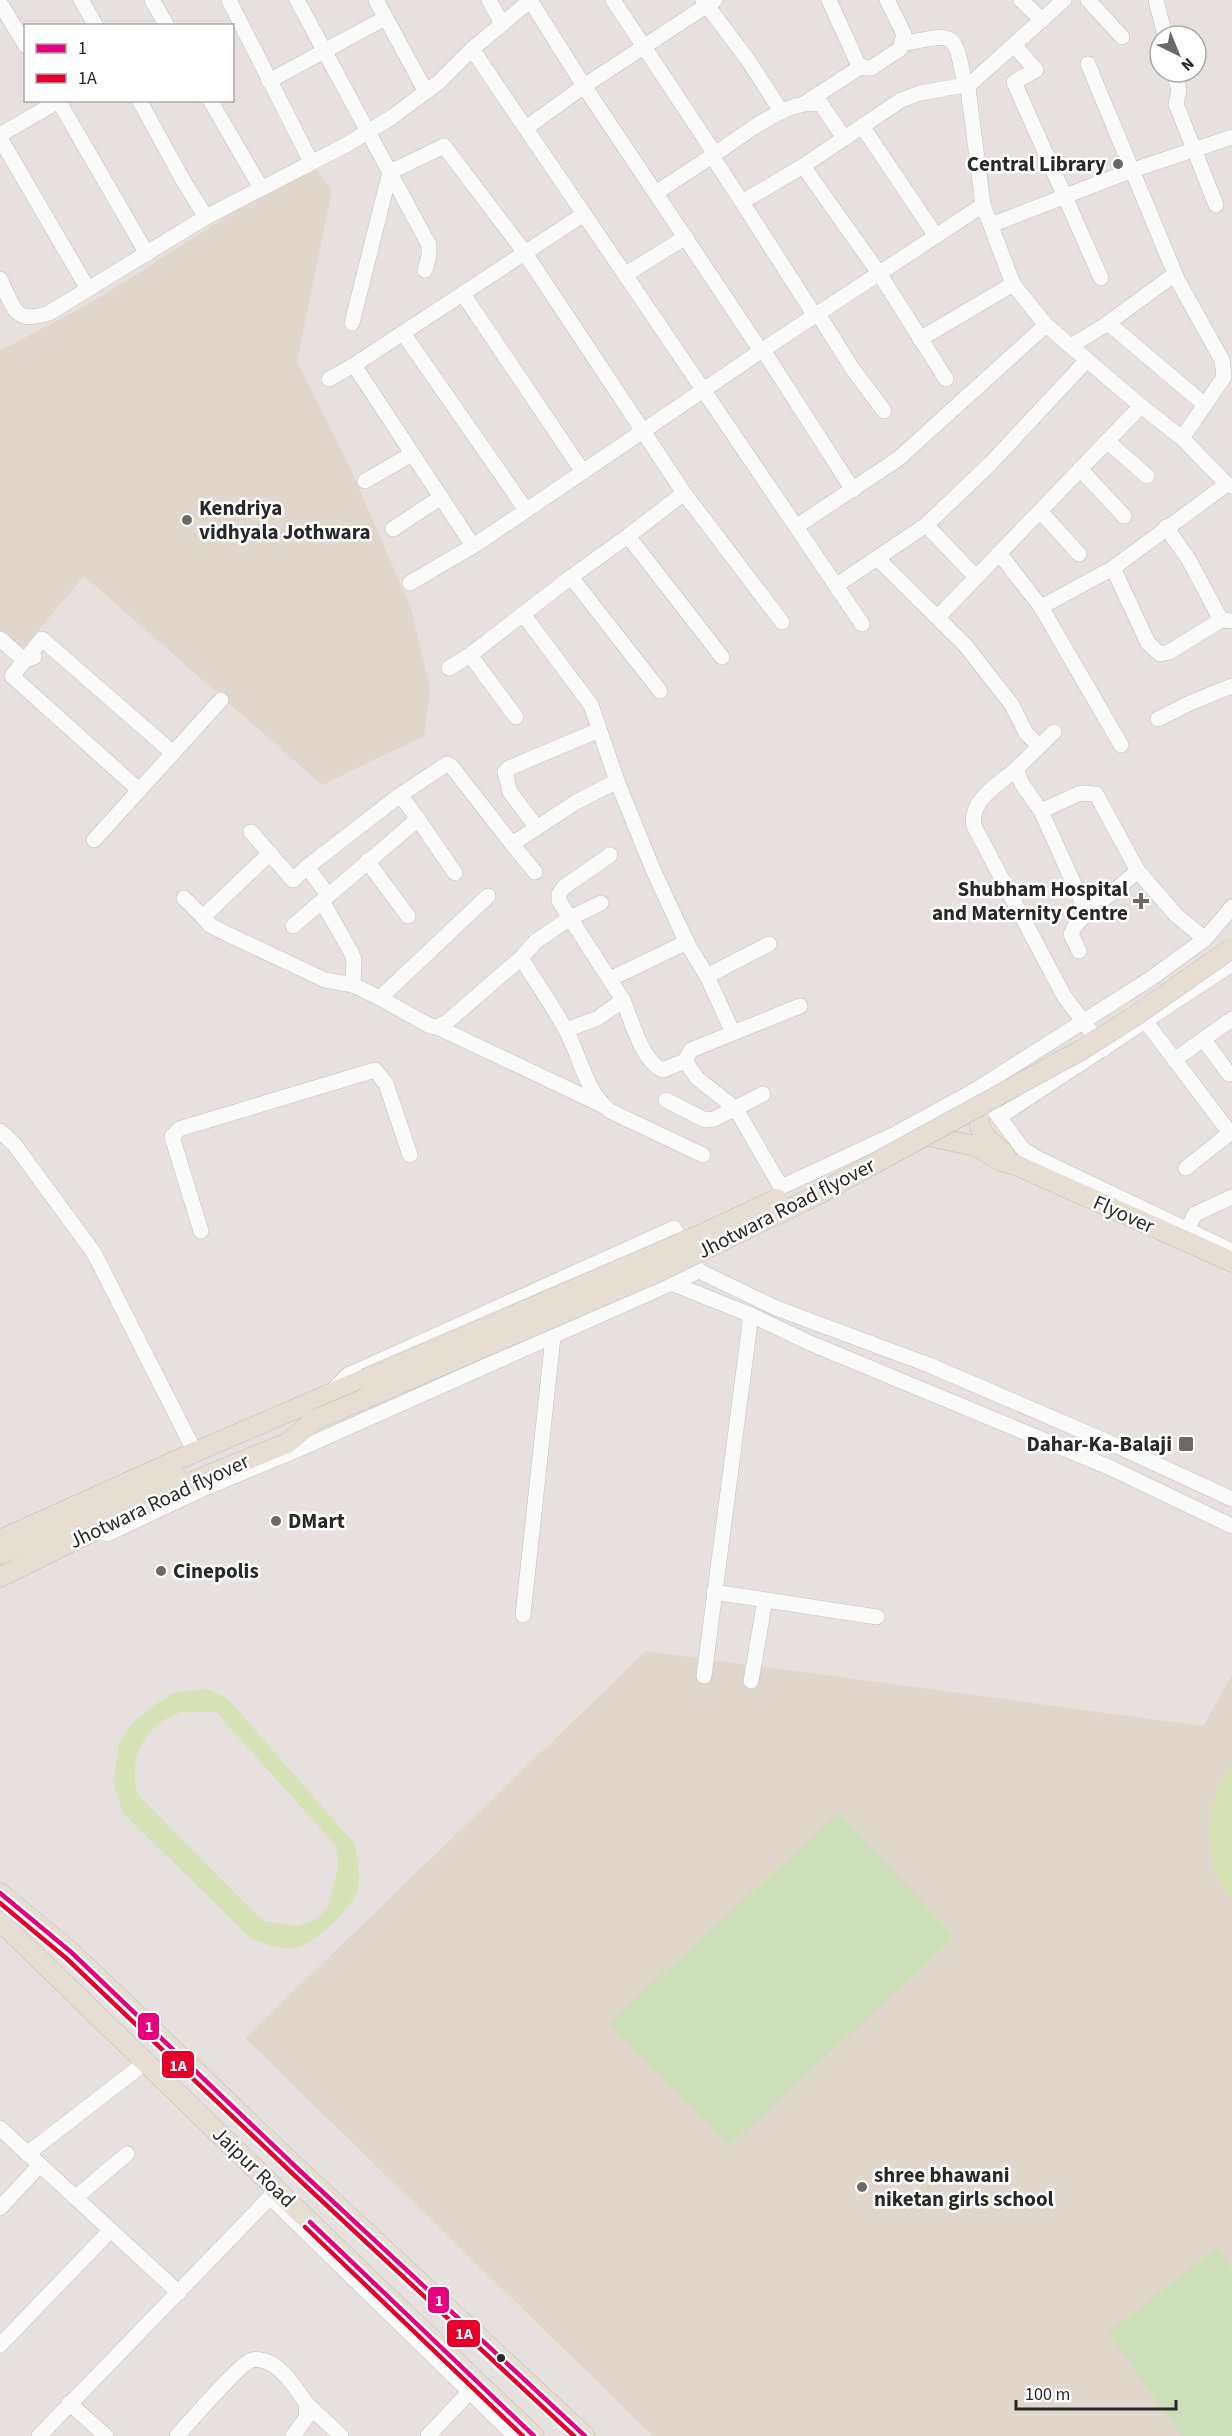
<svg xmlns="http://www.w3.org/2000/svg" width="1232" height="2436" font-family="'Source Sans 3',sans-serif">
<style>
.education{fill:#e0d8cc}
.green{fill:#ccdfb9}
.pitch{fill:#d7e3b6;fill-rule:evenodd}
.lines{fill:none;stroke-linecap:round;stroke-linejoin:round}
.minor-casing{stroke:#c0bfbf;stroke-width:16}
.major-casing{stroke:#bfbdbc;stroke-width:21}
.minor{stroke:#fbfafa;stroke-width:15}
.major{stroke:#e4ded3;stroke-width:20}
.major-bridge-casing{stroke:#bfbdbc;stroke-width:21;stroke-linecap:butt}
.major-bridge{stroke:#e4ded3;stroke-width:20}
.bus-1-casing{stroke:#fff;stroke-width:9}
.bus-2-casing{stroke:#fff;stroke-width:9}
.bus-1{stroke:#e5007d;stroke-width:4.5}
.bus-2{stroke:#e4002b;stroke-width:4.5}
.poi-dot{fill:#6a6968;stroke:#fff;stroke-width:2}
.bus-dot{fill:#282828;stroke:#fff;stroke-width:2}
.labels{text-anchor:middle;stroke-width:5;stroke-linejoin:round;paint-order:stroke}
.poi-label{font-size:21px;font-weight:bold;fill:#282828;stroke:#fff;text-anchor:start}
.street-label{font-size:21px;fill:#282828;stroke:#fff}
.line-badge{stroke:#fff;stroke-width:2}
.badge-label{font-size:16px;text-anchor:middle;font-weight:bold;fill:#fff}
</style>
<rect width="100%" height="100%" fill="#e6e1de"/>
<!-- education -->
<g class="education">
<path d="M311,162L332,190L297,361L349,465L411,608L430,689L424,736L322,785L84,576L22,650L0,630V351L104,295Z"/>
<path d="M646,1651L1203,1726L1232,1675V2436H653L245,2038Z"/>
</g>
<!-- green -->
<g class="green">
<path d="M839,1813L955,1937L730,2145L608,2023Z"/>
<path d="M1217,2248L1232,2269V2436H1182L1108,2332Z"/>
</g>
<!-- pitch -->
<g class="pitch">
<path d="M208,1689L227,1698L354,1843C357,1858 361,1874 358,1889C354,1906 313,1945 296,1948C283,1951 264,1943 251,1939L122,1812L114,1783L119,1742L134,1722L153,1706L175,1692ZM181,1712H216L336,1846L338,1867L329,1906L315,1920L296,1926L263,1921L137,1794C129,1756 143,1726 181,1712Z"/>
<path d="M1232,1767V1900C1227,1892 1220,1884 1217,1876C1204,1842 1207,1795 1232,1767Z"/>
</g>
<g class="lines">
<!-- minor casing -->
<g class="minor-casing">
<g id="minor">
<path d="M81,0L96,26"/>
<path d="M152,0L167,26"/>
<path d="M229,0L311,162"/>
<path d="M297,0L429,245V256L425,270"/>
<path d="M376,0L426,92"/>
<path d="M489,0L502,24"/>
<path d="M530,0L584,86L715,0"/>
<path d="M613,0L715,154"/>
<path d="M703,0L748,60L781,111"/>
<path d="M829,0L858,64L865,68H871L900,49L904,34L887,0"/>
<path d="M1021,0L1042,20"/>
<path d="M1088,0L1122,37"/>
<path d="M1156,0L1165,36"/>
<path d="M0,3L26,46"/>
<path d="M902,44C957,33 954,30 965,85"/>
<path d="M1014,45L1036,70L1014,82L1101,278"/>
<path d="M472,49L862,624"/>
<path d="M1088,64L1178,281L1222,360L1224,377L1182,438"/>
<path d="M1174,72L1179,90L1176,104L1216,205"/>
<path d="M269,81L385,18"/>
<path d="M58,100L147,254"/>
<path d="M139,100L184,182L206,217"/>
<path d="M210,100L261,188"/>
<path d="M805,103L862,66"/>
<path d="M862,126L936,236"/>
<path d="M526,128L584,86L761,351"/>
<path d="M0,135L60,100"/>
<path d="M0,138L88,289"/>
<path d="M712,156C739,139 787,97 821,104L844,138"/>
<path d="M803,166L742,202L815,316"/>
<path d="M657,192L712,156L742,202"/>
<path d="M983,205L968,88L970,84L1064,0"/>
<path d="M991,225L1130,171L1232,137"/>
<path d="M626,274L686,237"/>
<path d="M0,279C14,307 13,325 49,313L206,217L346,145L392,117L439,82L472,49L531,0"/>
<path d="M463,294L583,472"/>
<path d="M818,314L852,368L884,411"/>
<path d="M352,323L390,172L444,146L525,253L684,493L782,622"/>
<path d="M1108,323L1205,405"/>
<path d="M403,333L526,510"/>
<path d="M920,339L1013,284L1046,325"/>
<path d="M1071,346L1108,323L1175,274"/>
<path d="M763,350L853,490"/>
<path d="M354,365L473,546"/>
<path d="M329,379L354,365L584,214"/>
<path d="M946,379L879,273L803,166L901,100L920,93L970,84"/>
<path d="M1107,441L1147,476"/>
<path d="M1080,469L1124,516"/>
<path d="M365,481L412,454"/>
<path d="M1040,511L1079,554"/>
<path d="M926,525L990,464L1087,360"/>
<path d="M797,526L898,459L1046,325L1141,406"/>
<path d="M1166,527L1189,560L1221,620"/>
<path d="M393,529L441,497"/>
<path d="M628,536L684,493"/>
<path d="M999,553L1041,607L1121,745"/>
<path d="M1113,568L1148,643L1160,654L1169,652L1221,620L1232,621"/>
<path d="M571,577L628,536L722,657"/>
<path d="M976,577L926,525L877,558L965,645L1012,705L1026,733L1039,746"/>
<path d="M410,583L478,543L761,351L983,205L1013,284"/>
<path d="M837,585L877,558"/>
<path d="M1041,607L1113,568L1227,484L1232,486"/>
<path d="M523,614L571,577L660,691"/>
<path d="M938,617L1141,406L1182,438L1227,484"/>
<path d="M0,639L24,660L34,657"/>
<path d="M449,668L470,655"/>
<path d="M516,717L470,655L523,614L591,705L617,781L654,872L688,945L707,976"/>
<path d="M1158,719L1192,702L1232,686"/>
<path d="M1054,732L1016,769L1022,784L1041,811L1080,793L1096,794L1138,871L1176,915L1205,939"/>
<path d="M1016,769C998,785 969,800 974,826L1064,996L1104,1049"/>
<path d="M139,790L12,676L42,639L173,753"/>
<path d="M1041,811L1087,913L1075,926L1071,934L1079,951"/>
<path d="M418,819L400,795L447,764L452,767L512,844"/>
<path d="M537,828L510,792L505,772L509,768L599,730"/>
<path d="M251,832L293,880L307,867"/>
<path d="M94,840L221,700"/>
<path d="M270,853L203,917L210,925L221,931L325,980L353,985"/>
<path d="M367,861L408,916"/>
<path d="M535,872L512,844L576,802L617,781"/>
<path d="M328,895L307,867L400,795"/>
<path d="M488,896L380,998L430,1026L437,1027L447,1022L521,958L535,942L570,918L623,1000"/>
<path d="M184,898L203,917"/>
<path d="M601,903L570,918L559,901V894L564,887L610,855"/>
<path d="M1087,913L1138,871"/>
<path d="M293,926L322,901"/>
<path d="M521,958C536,982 552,1005 566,1030C580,1056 586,1092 610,1111L703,1155"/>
<path d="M610,979L687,942"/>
<path d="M380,998L353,985L354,960L351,952L322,901L418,819L455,873"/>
<path d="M800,1006L691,1050L685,1061L697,1078L736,1109L781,1187L895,1134L977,1089L1150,979L1205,939L1232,907"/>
<path d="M1146,1022L1230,1133L1186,1168"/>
<path d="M437,1027L602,1105"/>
<path d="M566,1030L598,1018L623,1000C632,1021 642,1062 663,1070L685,1061"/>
<path d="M733,1033L707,976L769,944"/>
<path d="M1204,1040L1229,1074"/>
<path d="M1174,1060L1232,1019"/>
<path d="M981,1093L1023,1149L1037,1158L1232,1251"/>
<path d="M666,1100L705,1120L714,1119L763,1094"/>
<path d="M999,1117L1232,964"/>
<path d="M0,1131L14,1144L94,1253L195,1452"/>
<path d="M1187,1230L1195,1214L1232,1197"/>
<path d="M201,1231L172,1137L179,1129L375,1070L386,1084L410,1155"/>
<path d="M671,1283L751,1315L810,1343L1111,1468L1232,1526"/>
<path d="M333,1390L348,1375L674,1228L699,1271L776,1308L929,1365L1115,1445L1232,1499"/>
<path d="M107,1534L205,1488L304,1447L699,1271"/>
<path d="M714,1592L877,1617"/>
<path d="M523,1615L553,1337"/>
<path d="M704,1676L751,1315"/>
<path d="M751,1681L765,1600"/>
<path d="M0,2128L179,2293"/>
<path d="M27,2154L146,2062"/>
<path d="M270,2197L515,2436"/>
<path d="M75,2198L127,2154"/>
<path d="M0,2208L40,2165"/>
<path d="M0,2345L110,2231"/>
<path d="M69,2403L106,2436"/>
<path d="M307,2404L341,2436"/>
<path d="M39,2436L278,2189"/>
<path d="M177,2436C189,2423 240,2363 252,2360C255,2359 258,2359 261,2360C281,2363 296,2389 307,2404L306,2418L293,2436"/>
<path d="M428,2436L475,2386"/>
</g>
</g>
<!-- major casing -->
<g class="major-casing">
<g id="major">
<path d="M979,1106C976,1132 985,1138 1004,1153"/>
<path d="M928,1136L975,1146L1001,1161L1016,1165L1232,1262"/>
<path d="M0,1540L195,1452L365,1379"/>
<path d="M0,1554L176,1476"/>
<path d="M0,1577L194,1481L287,1443L315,1420"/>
<path d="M0,1893L71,1952L298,2169L585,2436"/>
<path d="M0,1921L376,2286L534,2436"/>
</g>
</g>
<!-- minor -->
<use href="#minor" class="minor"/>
<!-- major -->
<use href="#major" class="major"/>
<!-- major-bridge casing -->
<g class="major-bridge-casing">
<g id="major-bridge">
<path d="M365,1379L700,1235L777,1199"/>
<path d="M315,1420L658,1272L815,1196L1083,1049L1135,1016L1232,948"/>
</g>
</g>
<!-- major-bridge -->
<use href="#major-bridge" class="major-bridge"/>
<!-- bus-1 casing -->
<g class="bus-1-casing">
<g id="bus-1">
<path d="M0,1893L71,1952L298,2169L585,2436"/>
<path d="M310,2222L534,2436"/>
</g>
</g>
<!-- bus-2 casing -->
<g class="bus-2-casing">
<g id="bus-2">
<path d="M0,1903L66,1958L293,2174L574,2436"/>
<path d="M305,2227L523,2436"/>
</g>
</g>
<!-- bus-1 -->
<use href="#bus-1" class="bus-1"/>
<!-- bus-2 -->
<use href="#bus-2" class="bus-2"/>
</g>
<!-- markers -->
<g class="poi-dot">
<circle cx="1118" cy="164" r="6"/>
<circle cx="187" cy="520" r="6"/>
<path d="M1138 892h6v6h6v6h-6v6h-6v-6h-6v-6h6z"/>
<rect x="1178" y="1436" width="16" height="16" rx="3"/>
<circle cx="276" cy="1521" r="6"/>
<circle cx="161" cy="1571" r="6"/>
<circle cx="862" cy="2187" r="6"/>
</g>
<circle class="bus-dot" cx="501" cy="2358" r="5"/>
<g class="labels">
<!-- poi labels -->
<g class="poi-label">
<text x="1106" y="171" text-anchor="end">Central Library</text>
<text x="199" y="515">Kendriya<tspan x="199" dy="24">vidhyala Jothwara</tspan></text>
<text x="1128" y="896" text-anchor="end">Shubham Hospital<tspan x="1128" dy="24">and Maternity Centre</tspan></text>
<text x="1172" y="1451" text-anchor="end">Dahar-Ka-Balaji</text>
<text x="288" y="1528">DMart</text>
<text x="173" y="1578">Cinepolis</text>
<text x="874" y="2182">shree bhawani<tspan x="874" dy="24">niketan girls school</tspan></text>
</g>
<!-- street labels -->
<g class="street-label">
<text transform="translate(786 1208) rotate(-27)" y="7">Jhotwara Road flyover</text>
<text transform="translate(1124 1214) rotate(24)" y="7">Flyover</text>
<text transform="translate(159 1501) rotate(-25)" y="7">Jhotwara Road flyover</text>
<text transform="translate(254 2167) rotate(44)" y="7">Jaipur Road</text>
</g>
</g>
<g class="line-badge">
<rect x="137" y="2012" width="23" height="29" rx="6" fill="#e5007d"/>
<rect x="161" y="2050" width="34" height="29" rx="6" fill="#e4002b"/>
<rect x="427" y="2286" width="23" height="28" rx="6" fill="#e5007d"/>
<rect x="446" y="2319" width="35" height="29" rx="6" fill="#e4002b"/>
</g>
<g class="badge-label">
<text x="149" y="2032">1</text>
<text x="178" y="2071">1A</text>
<text x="439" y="2306">1</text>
<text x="464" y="2339">1A</text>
</g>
<!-- legend -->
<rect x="24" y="24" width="210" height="78" fill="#ffffff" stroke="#a9a9a9" stroke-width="1.5"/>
<rect x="36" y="44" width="30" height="9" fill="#e5007d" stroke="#a9a9a9" stroke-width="1.5"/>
<text x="78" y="54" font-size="18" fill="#282828">1</text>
<rect x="36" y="74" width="30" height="9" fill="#e4002b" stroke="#a9a9a9" stroke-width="1.5"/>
<text x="78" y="84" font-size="18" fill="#282828">1A</text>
<!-- north arrow -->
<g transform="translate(1178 54) rotate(137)"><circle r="28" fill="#ffffff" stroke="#a9a9a9" stroke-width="1.5"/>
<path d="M0-4.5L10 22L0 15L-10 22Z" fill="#6a6968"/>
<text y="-9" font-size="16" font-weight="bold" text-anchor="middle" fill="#282828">N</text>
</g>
<!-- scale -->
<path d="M1016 2400v9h160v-9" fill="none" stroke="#282828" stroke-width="3"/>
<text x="1025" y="2400" font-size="18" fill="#282828" stroke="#ffffff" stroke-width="4.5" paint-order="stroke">100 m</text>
</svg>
